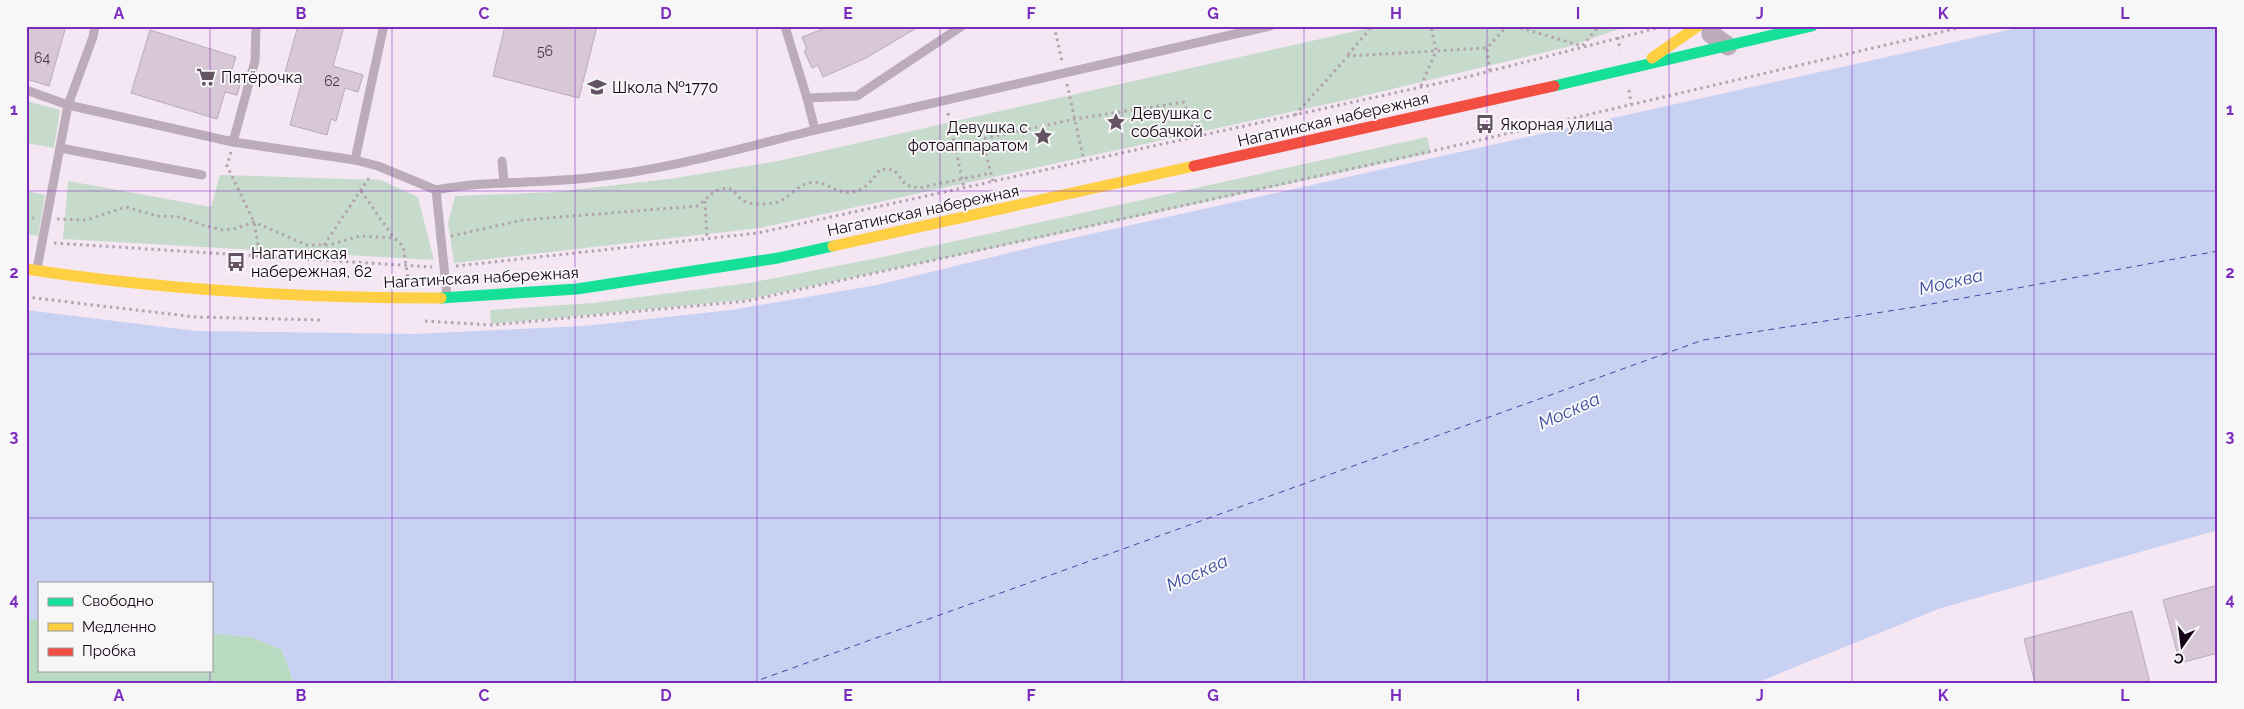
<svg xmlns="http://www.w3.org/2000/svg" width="2244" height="709" font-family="Raleway,sans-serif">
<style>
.green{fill:#c7dbcc}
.forest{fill:#b8dac0}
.water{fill:#c9d1f3}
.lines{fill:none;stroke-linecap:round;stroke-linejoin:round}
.ferry{stroke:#394ca0;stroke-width:1;stroke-dasharray:6 5;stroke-linecap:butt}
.building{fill:#d8c7d7;stroke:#baa9b9}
.path{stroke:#b1a4af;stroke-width:3;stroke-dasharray:2.5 4;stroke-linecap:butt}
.lane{stroke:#bcacba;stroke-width:9}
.street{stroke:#bcacba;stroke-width:19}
.fast{stroke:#16e098;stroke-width:11}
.slow{stroke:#ffcf43;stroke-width:11}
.jam{stroke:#f24e42;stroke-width:11}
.grid{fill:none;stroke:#7b2cbf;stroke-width:1;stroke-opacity:0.55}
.labels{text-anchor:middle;stroke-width:4;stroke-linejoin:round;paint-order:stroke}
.number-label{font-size:14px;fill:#463446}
.poi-label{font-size:16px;fill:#160315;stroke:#f7f7f7;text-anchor:start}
.street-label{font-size:16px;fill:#160315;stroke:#f7f7f7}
.water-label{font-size:18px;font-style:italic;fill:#394ca0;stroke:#f7f7f7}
.neatline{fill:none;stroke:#7b2cbf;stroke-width:2}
.grid-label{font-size:16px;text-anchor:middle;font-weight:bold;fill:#7b2cbf}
</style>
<rect width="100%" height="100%" fill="#f4e7f3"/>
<!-- green -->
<g class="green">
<path d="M1378,26H1627L1571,46L1355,98L760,228L454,263L448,224L455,196L555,192L669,179L778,161Z"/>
<path d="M26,101L60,110L54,148L26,143Z"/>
<path d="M1427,137L1431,153L979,251L744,300L491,324L490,310L593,303L749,283L878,258Z"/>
<path d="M220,175L381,180L418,197L434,260L63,239L68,181L211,207Z"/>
<path d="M26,191L45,195L38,236L26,234Z"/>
</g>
<!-- forest -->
<path class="forest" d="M26,619L39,620V670H211V633L251,637L282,650L294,683H26Z"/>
<!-- water -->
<path class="water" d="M2026,26H2218V530L1941,608L1756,683H294L282,650L251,637L211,633V583H39V620L26,619V310L196,331L415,334L584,326L731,310L877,285L1046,244Z"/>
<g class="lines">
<!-- ferry -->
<path class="ferry" d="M751,683L1703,340L1915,307L2218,251"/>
</g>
<!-- building -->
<g class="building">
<path d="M26,26H66L49,86L26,79Z"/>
<path d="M298,26H344L333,66L363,75L358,92L345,88L336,121L331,119L327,135L290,125L303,77L285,72Z"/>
<path d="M505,26H597L579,98L493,76Z"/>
<path d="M822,26H920L866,58L823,77L818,65L812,68L804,51L807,49L802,37L823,29Z"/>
<path d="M150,30L236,57L230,75L242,78L237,95L225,92L217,119L131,93Z"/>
<path d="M2218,585V653L2180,663L2163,600Z"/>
<path d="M2132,611L2150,683H2035L2024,639Z"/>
</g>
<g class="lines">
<!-- path -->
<g class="path">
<path d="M1054,26L1062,61"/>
<path d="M1514,26L1582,46L1599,26"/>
<path d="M1618,37L1620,50"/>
<path d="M1348,55L1372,26"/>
<path d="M1490,71L1487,48L1507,26"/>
<path d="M1067,84L1084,161"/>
<path d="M1421,86L1436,51L1431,26"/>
<path d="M1629,90L1631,104"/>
<path d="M948,113L964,188"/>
<path d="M1295,115L1348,56L1487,48"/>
<path d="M231,152L227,166L254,222L260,257"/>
<path d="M993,181L982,139L1075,119L1184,102L1195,137"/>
<path d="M361,191L394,238"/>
<path d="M705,201L707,238"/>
<path d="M26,217L34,218"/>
<path d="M57,219L86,220L126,207L157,216L180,217L206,226L223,230L237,228L254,222L307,245H329L360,236L394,238L403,246L408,278"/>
<path d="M451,236L523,220L697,206C706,201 711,191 721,189C736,185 735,198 746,202C754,205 765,204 773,203C788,201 795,186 809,183C829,178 839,202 863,188C870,184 875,175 881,169L894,170L906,185L918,188L991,173"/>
<path d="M54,243L432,267"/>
<path d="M324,245L371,175"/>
<path d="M456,266L758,233L1467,77L1657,28"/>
<path d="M26,297L195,317L321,320"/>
<path d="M425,321L492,325L747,301L1437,150L1967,26"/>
</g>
<!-- lane -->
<g class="lane">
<path d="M256,26L255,61L233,142L355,160L378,166L436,190L447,296"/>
<path d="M787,26L786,30L807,98L857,96L962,26"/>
<path d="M26,90L68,105L233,142"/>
<path d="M807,98L815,130L1270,26"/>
<path d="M60,148L202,175"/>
<path d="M355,160L383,29L381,26"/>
<path d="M502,161L504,182"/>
<path d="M436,190C489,180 543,184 596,177C670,169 742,148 815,130"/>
<path d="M37,269L68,105L93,37L95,26"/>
</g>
<!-- street -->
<path class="street" d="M1711,26V34L1728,46"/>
<!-- fast -->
<g class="fast">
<path d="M1554,86L1812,26"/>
<path d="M441,298L577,289L778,258L833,246"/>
</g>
<!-- slow -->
<g class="slow">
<path d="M1652,58L1698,26"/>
<path d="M833,246L1194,166"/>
<path d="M26,269C163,290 302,298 441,298"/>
</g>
<!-- jam -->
<path class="jam" d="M1194,166L1554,86"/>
</g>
<!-- grid -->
<path class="grid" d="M210,26V583M392,26V683M575,26V683M757,26V683M940,26V683M1122,26V683M1304,26V683M1487,26V683M1669,26V683M1852,26V683M2034,26V683M26,191H2218M26,354H2218M26,518H2218M210,670V683"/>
<!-- icons -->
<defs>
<g id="supermarket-bare" transform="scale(1.5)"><path d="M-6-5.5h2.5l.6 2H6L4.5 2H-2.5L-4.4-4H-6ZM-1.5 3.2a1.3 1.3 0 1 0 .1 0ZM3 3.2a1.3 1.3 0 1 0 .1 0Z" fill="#645363" stroke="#f7f7f7" stroke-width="2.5" paint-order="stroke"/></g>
<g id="school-bare" transform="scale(1.5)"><path d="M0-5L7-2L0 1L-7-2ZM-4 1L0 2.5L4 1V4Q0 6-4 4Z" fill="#645363" stroke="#f7f7f7" stroke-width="2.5" paint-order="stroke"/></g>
<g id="sight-bare" transform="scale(1.5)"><path d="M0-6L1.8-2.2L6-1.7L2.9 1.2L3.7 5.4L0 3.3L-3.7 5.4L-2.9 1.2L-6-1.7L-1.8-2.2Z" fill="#645363" stroke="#f7f7f7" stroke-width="2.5" paint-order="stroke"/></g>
<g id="bus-bare" transform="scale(1.5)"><path d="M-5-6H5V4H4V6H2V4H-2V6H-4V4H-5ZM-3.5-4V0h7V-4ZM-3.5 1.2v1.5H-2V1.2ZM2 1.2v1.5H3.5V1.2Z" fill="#645363" stroke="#f7f7f7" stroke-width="2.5" paint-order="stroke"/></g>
</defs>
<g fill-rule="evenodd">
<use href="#supermarket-bare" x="206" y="77"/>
<use href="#school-bare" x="597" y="87"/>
<use href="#sight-bare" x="1116" y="122"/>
<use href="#bus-bare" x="1485" y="124"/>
<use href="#sight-bare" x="1043" y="136"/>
<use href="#bus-bare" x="236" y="262"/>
</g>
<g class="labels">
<!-- number labels -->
<g class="number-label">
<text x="545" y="56">56</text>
<text x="42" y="63">64</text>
<text x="332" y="86">62</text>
</g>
<!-- poi labels -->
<g class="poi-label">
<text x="221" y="83">Пятёрочка</text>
<text x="612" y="93">Школа №1770</text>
<text x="1131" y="119">Девушка с<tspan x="1131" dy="18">собачкой</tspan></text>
<text x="1500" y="130">Якорная улица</text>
<text x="1028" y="133" text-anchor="end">Девушка с<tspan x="1028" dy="18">фотоаппаратом</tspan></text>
<text x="251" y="259">Нагатинская<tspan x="251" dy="18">набережная, 62</tspan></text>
</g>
<!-- street labels -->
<g class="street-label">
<text transform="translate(1333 119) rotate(-13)" y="6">Нагатинская набережная</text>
<text transform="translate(923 210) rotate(-12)" y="6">Нагатинская набережная</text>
<text transform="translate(481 277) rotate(-3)" y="6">Нагатинская набережная</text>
</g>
<!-- water labels -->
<g class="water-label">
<text transform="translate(1951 282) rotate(-13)" y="6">Москва</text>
<text transform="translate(1569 411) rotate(-24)" y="6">Москва</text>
<text transform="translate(1197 573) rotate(-24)" y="6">Москва</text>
</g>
</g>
<!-- border -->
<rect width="2244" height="709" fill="none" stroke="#f7f7f7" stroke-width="55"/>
<!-- legend -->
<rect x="38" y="582" width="175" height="90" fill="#f7f7f7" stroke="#9d959d"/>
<rect x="48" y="598" width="25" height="8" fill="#16e098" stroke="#9d959d"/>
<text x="82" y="606" font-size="15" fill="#160315">Свободно</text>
<rect x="48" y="623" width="25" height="8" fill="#ffcf43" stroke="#9d959d"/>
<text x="82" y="632" font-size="15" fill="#160315">Медленно</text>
<rect x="48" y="648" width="25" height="8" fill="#f24e42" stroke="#9d959d"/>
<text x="82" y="656" font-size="15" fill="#160315">Пробка</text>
<!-- north arrow -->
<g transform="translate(2182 646) rotate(194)" stroke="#f7f7f7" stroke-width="4" paint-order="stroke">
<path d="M0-4L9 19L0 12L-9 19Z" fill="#160315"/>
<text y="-8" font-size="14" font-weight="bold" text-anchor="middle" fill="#160315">С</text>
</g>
<rect x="28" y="28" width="2188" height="654" class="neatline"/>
<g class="grid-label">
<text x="119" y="19">A</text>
<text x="301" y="19">B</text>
<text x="484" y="19">C</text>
<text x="666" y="19">D</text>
<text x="848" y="19">E</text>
<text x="1031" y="19">F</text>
<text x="1213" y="19">G</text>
<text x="1396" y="19">H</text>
<text x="1578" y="19">I</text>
<text x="1760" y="19">J</text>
<text x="1943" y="19">K</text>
<text x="2125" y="19">L</text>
<text x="14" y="115">1</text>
<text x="2230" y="115">1</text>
<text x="14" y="278">2</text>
<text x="2230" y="278">2</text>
<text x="14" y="442">3</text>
<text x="2230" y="442">3</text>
<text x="14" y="605">4</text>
<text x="2230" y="605">4</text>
<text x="119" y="701">A</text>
<text x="301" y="701">B</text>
<text x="484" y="701">C</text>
<text x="666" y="701">D</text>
<text x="848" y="701">E</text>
<text x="1031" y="701">F</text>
<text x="1213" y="701">G</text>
<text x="1396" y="701">H</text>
<text x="1578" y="701">I</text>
<text x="1760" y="701">J</text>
<text x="1943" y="701">K</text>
<text x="2125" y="701">L</text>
</g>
</svg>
